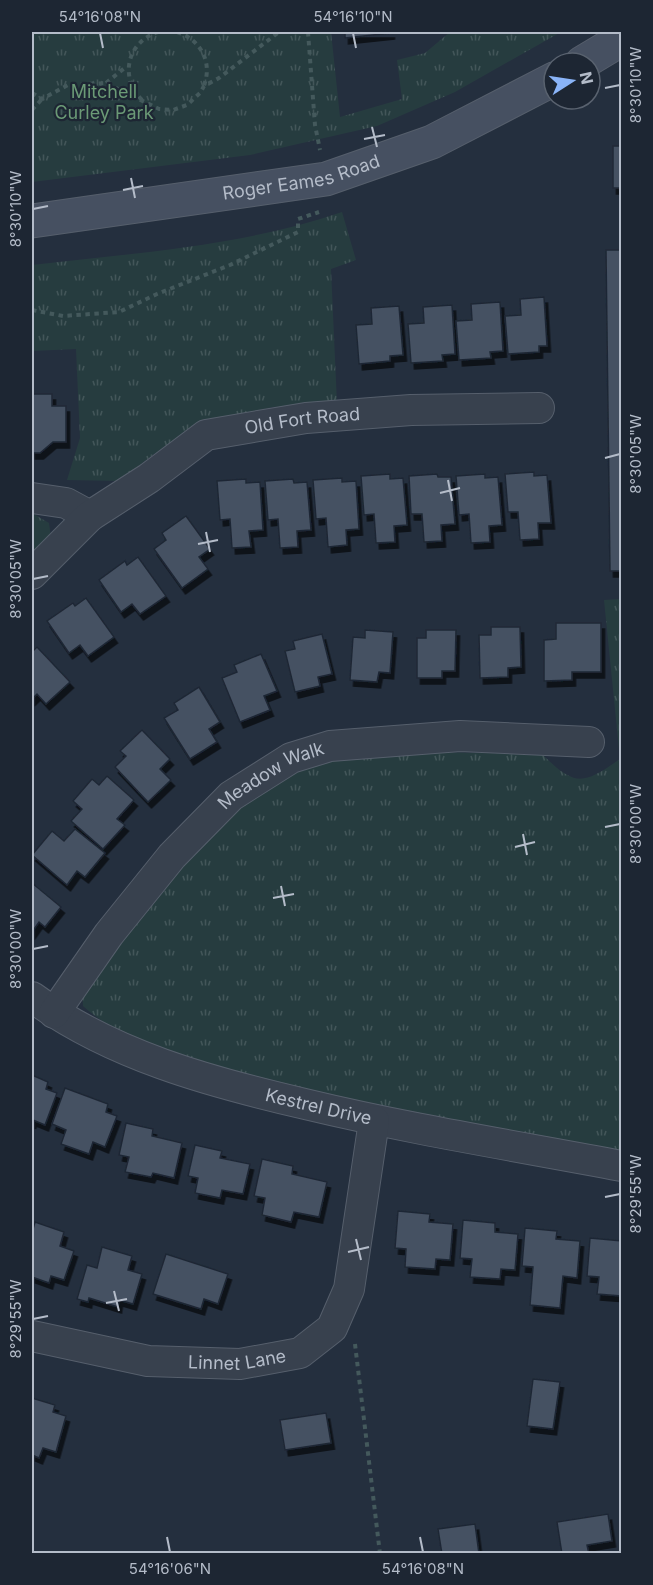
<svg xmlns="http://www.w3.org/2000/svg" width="653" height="1585" font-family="Inter,sans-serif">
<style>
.park{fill:url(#park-tufts)}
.building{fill:#455162;stroke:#1f2835;stroke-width:1.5;filter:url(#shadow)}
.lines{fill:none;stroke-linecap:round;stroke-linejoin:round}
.minor-casing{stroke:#565f6c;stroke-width:32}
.secondary-casing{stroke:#565f6c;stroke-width:35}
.path{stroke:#44595c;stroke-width:4;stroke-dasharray:4.5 4.5;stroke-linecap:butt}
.minor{stroke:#38414e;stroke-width:30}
.secondary{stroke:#465061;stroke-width:33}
.ticks{fill:none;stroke:#b4bcc9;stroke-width:2}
.labels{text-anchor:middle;stroke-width:4.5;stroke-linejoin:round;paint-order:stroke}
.park-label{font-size:18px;fill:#6b9a76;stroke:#1d2633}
.street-label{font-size:18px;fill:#b4bcc9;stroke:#1d2633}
.neatline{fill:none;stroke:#b4bcc9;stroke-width:2}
.ticks-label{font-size:15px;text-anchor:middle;fill:#b4bcc9}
</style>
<defs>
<pattern id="park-tufts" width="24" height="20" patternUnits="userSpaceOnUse" patternTransform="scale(1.5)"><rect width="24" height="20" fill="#263c3f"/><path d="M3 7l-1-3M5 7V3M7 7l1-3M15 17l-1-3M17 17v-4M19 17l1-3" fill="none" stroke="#435659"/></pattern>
<filter id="shadow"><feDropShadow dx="3.5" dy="6" stdDeviation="0" flood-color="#0009"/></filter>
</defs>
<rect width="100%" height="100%" fill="#242f3e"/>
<!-- park -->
<g class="park">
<path d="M32,32H331L340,117L402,99L397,60L425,53L450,32H561L455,92L377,126L250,155L32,182Z"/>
<path d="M342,212L356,260L331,269L337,404L273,407L199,425L154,454L119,481L67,480L80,438L76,349L32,351V265C135,253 243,246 342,212Z"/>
<path d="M32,513L49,523L51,538L32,561Z"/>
<path d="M621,599V1151C498,1128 375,1108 254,1076C198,1061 127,1046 83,1006L82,992L159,888L257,790L292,767L342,758L423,752L542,754C575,787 583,785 620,759L604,600Z"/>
</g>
<!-- building -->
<g class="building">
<path d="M345,32H391V33L345,38Z"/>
<rect x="613" y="146" width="9" height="42"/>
<path d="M606,250H622V571H610Z"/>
<path d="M544,297L547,346H539V352L508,354L505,316L521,315L520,299Z"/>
<path d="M500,302L503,351L490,352L491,358L459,360L456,321L472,320L471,304Z"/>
<path d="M452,305L455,354L442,355L443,361L411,363L408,324L424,323L423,307Z"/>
<path d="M399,306L403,355L390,356V361L359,364L356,325L372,324L371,308Z"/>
<path d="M32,394H52V406H66V442H53L40,453H32Z"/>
<path d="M534,472V476L547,475L551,523H538L539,539L520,540L518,512H508L505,474Z"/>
<path d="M390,474V479L403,478L407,525L394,526L395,542L376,543L374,514L364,515L361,476Z"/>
<path d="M437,474L438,477H451L455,524L441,525L442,541L424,542L422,514H411L409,476Z"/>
<path d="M485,474V478L498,477L502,525L489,526L490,542L471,543L469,514L459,515L456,476Z"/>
<path d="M342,478V482L356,481L359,529L346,530L347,545L328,547L326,518L316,519L313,480Z"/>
<path d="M246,479V483L260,482L263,530L249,531L251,547L232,548L230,519L220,520L217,481Z"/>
<path d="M293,479L294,483L307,482L311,530L297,531L298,547L280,548L278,519L268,520L265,481Z"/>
<path d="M186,516L210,549L199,557L208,569L182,588L154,549L166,540L162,533Z"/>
<path d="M138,557L166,596L140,614L132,604L121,612L99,580L125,561L127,565Z"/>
<path d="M86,598L114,637L88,656L80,645L69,653L47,621L73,603L75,606Z"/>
<path d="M556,623H601V672H572V680L544,681V640L556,639Z"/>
<path d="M491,627H520L521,667L508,668V677L480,678L479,635H491Z"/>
<path d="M365,630L393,632L390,673L379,672L377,682L350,680L353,637L365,638Z"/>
<path d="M426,630H456L455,671H442V678H417V638H426Z"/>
<path d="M322,634L332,674L318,677L320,686L295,692L285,651L295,649L293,641Z"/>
<path d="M37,647L70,682L46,704L37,694L32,699V652Z"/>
<path d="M261,654L277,691L264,696L270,710L240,722L222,678L237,672L234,665Z"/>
<path d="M199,687L220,722L209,729L217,742L190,759L164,718L178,710L174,703Z"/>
<path d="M142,730L170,759L160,769L171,780L148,802L115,767L126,756L120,751Z"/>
<path d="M107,776L134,800L117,819L125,825L103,849L71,821L82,809L73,801L92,779L99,785Z"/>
<path d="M75,829L105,853L85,877L77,871L67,885L32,855L52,831L64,841Z"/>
<path d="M32,883L61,907L45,927L39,922L32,932Z"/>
<path d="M32,1075L48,1082L46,1089L57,1093L45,1125L33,1120L32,1123Z"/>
<path d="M65,1088L108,1104L106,1112L117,1116L105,1147L93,1142L89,1154L61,1144L66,1130L52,1124Z"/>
<path d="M126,1123L153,1129L152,1136L182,1143L174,1178L153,1173L151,1177L125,1172L129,1157L119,1155Z"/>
<path d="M195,1145L222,1151L220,1158L250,1164L243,1194L222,1190L220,1198L195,1193L198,1178L188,1176Z"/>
<path d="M262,1159L293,1166L292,1174L327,1182L319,1217L294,1212L291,1222L262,1215L265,1198L254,1196Z"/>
<path d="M398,1211L430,1214L429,1222L453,1224L450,1260L436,1259L435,1269L405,1267L406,1249L395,1248Z"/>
<path d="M463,1220L495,1223V1232L518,1234L515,1270L501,1269L500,1279L470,1277L472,1259L460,1258Z"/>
<path d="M35,1222L64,1232L60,1246L74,1251L64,1280L51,1276L49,1283L32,1277V1233Z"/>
<path d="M525,1228L557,1231L556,1239L580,1241L577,1278L563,1276L560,1308L530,1305L533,1267L522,1266Z"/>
<path d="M590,1238L622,1241V1296L597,1294L599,1277L587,1276Z"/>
<path d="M102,1247L132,1256L128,1270L142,1274L133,1304L119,1300L118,1307L89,1298L88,1302L77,1299L87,1265L97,1268Z"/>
<path d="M166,1254L228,1274L218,1304L204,1299L201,1309L153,1294Z"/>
<path d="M533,1379L560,1382L553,1429L527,1426Z"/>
<path d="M32,1398L55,1405L53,1412L66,1416L56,1452L43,1448L39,1458L32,1455Z"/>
<path d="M326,1413L331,1443L285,1450L280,1420Z"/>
<path d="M608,1514L612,1541L587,1545L589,1554H562L557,1522Z"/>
<path d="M475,1524L479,1554H442L438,1529Z"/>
</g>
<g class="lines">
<!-- minor casing -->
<g class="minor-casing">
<g id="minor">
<path d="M32,498L66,503L90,516"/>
<path id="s1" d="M32,574L90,516L149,478L206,435L306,418L411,410L539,408"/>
<path id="s2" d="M32,997C111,1055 210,1082 305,1104C409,1129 516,1146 622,1166"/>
<path id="s3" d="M54,1013L109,934L172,856L231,796L291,758L330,746L460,736L589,742"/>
<path id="s4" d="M32,1336L148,1361L240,1364L300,1353L332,1328L349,1289L374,1121"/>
</g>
</g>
<!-- secondary casing -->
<g class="secondary-casing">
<g id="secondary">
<path d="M582,63L622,39"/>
<path id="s5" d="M32,221L326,179L432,142L554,79"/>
</g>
</g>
<!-- path -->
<g class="path">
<path d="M177,32C200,39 213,62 204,85"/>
<path d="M308,32L315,125L320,150"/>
<path d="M106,83L127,66"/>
<path d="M32,93L42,99L68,85L106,83L159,109L173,110L187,105L200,93L204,86L219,78L279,32"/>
<path d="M142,100C119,77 127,42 158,32"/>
<path d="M32,110L42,99"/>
<path d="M32,310L63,316L119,312L157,294L230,265L298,232V219L319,212"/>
<path d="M355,1344L380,1554"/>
</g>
<!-- minor -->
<use href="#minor" class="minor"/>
<!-- secondary -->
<use href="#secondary" class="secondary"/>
</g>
<!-- ticks -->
<path class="ticks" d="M100,33L103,48M353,33L356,48M605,88L620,85M372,127L377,147M364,139L385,135M131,178L135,198M123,190L143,186M33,209L48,206M605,458L620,454M448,480L452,501M440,493L460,488M206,532L210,552M198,544L218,540M33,579L48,576M605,827L620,824M523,834L527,855M515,847L535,842M281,886L285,906M273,898L294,894M33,949L48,946M605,1197L620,1194M356,1239L361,1260M348,1252L369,1247M114,1291L119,1311M106,1303L127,1299M33,1319L48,1316M167,1537L170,1552M420,1537L423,1552"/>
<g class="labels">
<!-- park labels -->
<g class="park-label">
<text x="104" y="98">Mitchell<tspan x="104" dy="21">Curley Park</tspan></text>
</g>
<!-- street labels -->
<g class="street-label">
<text dy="6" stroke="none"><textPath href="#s5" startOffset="273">Roger Eames Road</textPath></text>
<text dy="6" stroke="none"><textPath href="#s1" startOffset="321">Old Fort Road</textPath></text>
<text dy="6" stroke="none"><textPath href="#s3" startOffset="326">Meadow Walk</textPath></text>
<text dy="6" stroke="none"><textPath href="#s2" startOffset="309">Kestrel Drive</textPath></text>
<text dy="6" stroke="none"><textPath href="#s4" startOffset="208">Linnet Lane</textPath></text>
</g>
</g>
<!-- border -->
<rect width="653" height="1585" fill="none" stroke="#1d2633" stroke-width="66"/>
<!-- north arrow -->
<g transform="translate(572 81) rotate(78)"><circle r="28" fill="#1d2633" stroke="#59626f" stroke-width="1.5"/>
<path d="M0-4.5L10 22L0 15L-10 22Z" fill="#8ab4f8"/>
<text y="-9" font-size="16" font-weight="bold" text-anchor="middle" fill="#b4bcc9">N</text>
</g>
<rect x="33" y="33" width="587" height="1519" class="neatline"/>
<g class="ticks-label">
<text x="100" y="22">54°16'08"N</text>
<text x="353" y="22">54°16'10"N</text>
<text transform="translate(636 85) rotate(-90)" y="5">8°30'10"W</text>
<text transform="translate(16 209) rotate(-90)" y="5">8°30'10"W</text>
<text transform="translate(636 454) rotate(-90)" y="5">8°30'05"W</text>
<text transform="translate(16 579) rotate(-90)" y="5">8°30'05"W</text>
<text transform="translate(636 824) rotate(-90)" y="5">8°30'00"W</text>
<text transform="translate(16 949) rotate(-90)" y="5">8°30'00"W</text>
<text transform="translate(636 1194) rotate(-90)" y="5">8°29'55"W</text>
<text transform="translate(16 1319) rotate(-90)" y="5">8°29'55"W</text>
<text x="170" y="1574">54°16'06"N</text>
<text x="423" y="1574">54°16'08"N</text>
</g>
</svg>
